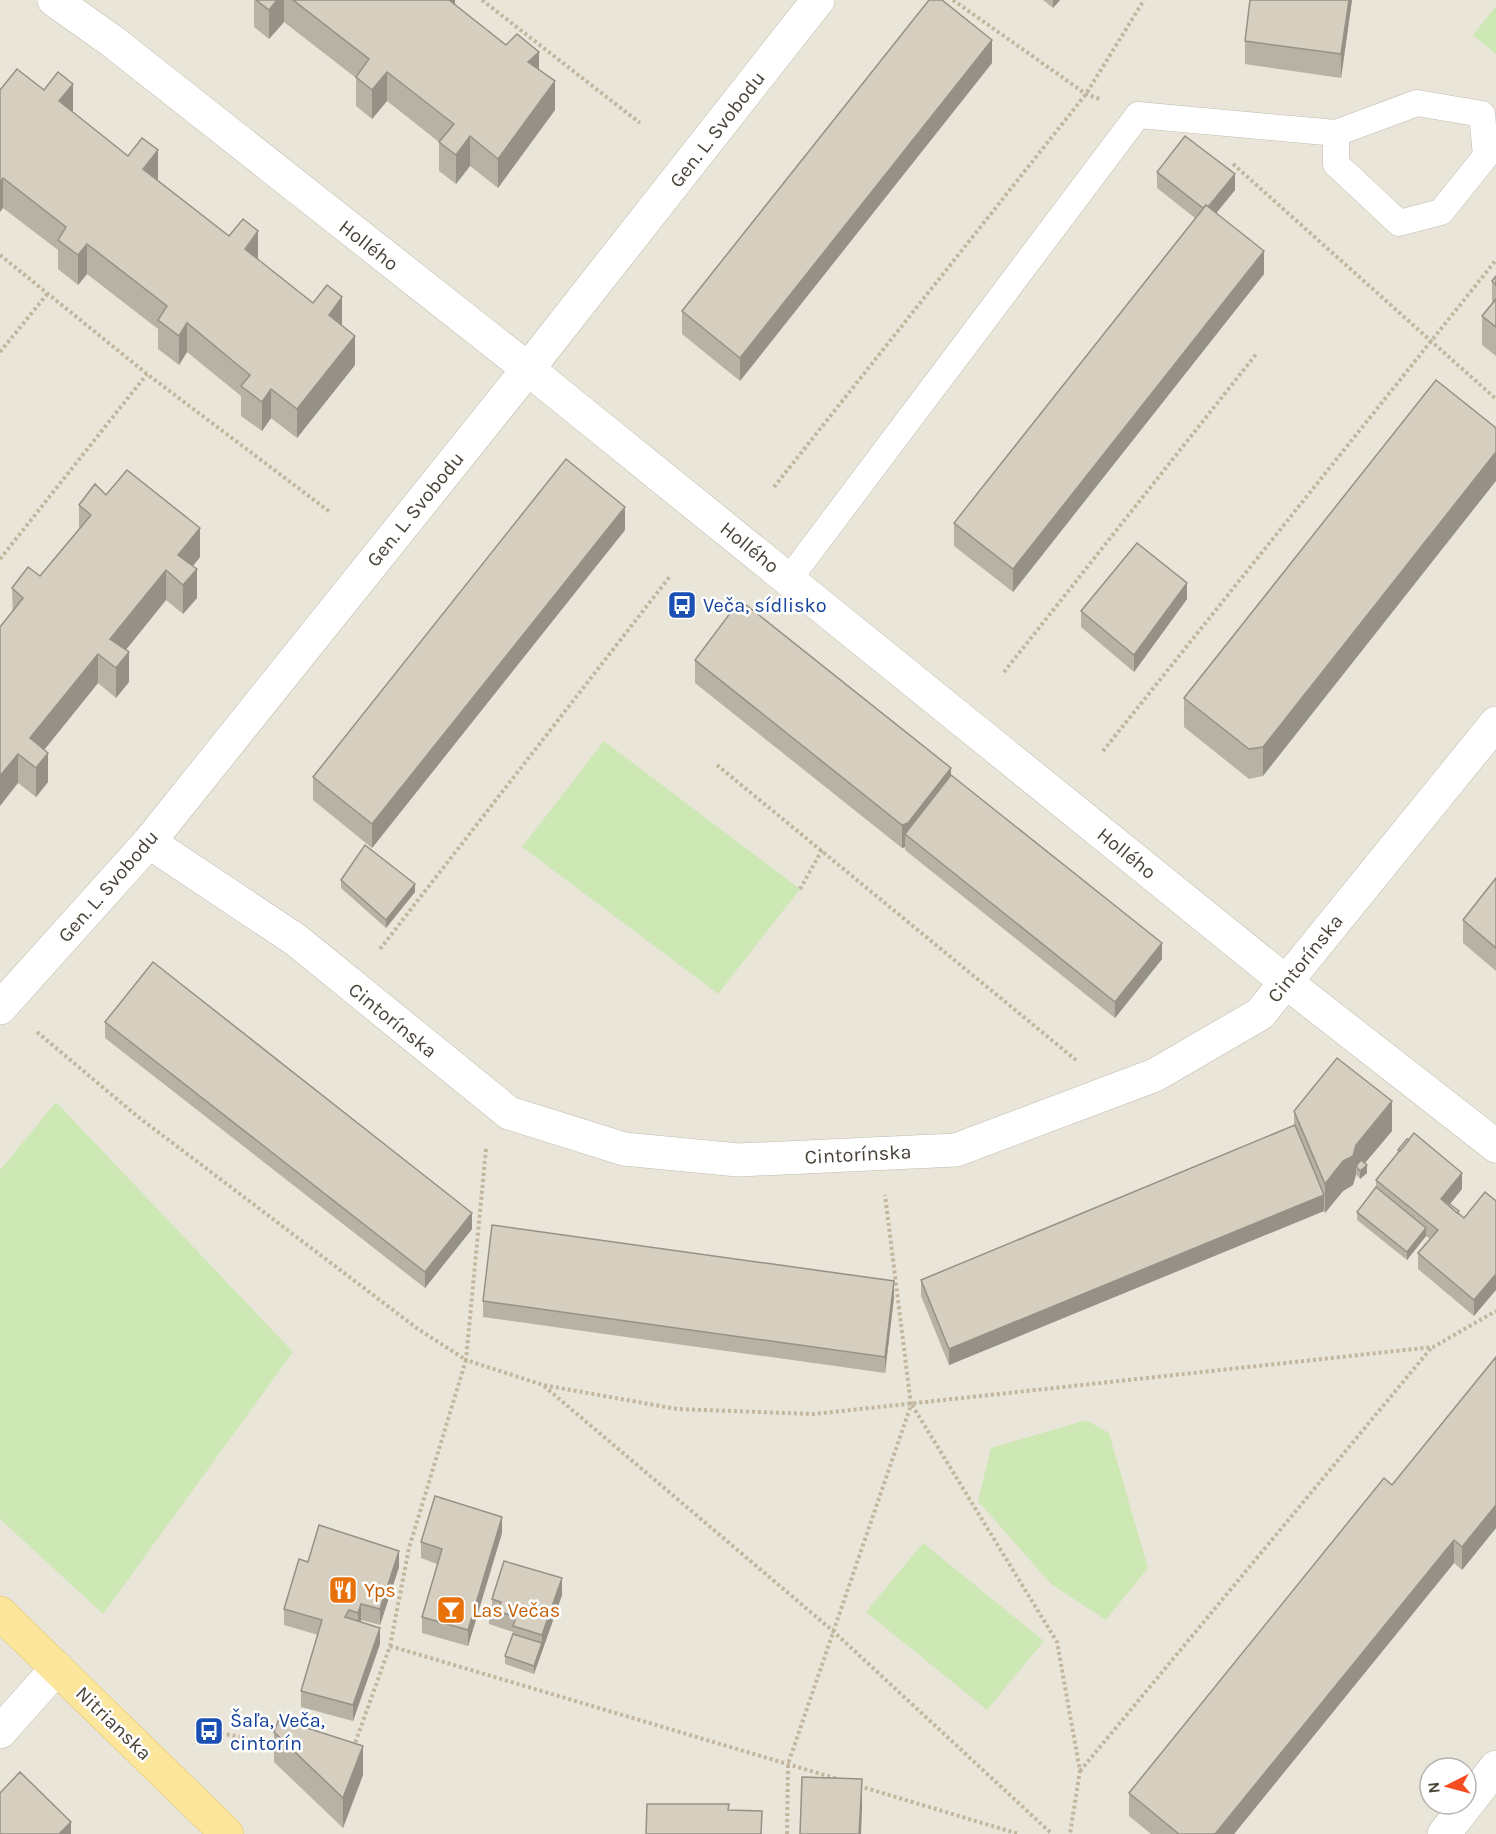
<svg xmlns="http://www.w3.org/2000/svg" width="1496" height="1834" font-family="Karla,sans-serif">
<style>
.residential{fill:#e9e5d9;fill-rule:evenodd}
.green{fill:#cee8b5}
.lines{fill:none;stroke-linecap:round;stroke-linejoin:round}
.service-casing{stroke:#c0bbad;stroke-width:27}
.minor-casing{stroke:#c0bbad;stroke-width:34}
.primary-casing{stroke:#e2c56b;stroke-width:34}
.path{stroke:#c2b79e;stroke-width:4;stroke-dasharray:3 3;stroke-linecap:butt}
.service{stroke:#fff;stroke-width:26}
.minor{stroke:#fff;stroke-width:33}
.primary{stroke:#fce69c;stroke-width:33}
.wall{fill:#b8b2a5}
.shaded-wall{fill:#969186}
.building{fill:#d6cfc0;stroke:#969186;stroke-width:1.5}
.labels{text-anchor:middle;stroke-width:5;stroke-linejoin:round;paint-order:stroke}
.street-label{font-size:20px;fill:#494338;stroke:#fff}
.transit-label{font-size:20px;fill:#164399;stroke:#fff;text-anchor:start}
.food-label{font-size:20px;fill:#c56008;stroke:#fff;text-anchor:start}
</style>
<rect width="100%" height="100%" fill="#f5f2eb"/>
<!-- residential -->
<path class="residential" d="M0,0H1496V1834H0ZM1430,1768H1466V1804H1430Z"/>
<!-- green -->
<g class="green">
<path d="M1496,6V54L1473,35Z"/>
<path d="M604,741L800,889L718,994L522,847Z"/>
<path d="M56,1102L293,1352L103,1614L0,1519V1170Z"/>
<path d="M1086,1420L1109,1433L1148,1568L1106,1620L1051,1584L978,1501L991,1448Z"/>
<path d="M923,1543L1044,1641L987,1710L866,1612Z"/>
</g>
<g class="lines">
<!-- service casing -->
<g class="service-casing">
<path id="service" d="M789,579L1138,115L1336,133L1417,103L1482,114L1486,156L1441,212L1399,223L1336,164V133"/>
</g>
<!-- minor casing -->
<g class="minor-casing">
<g id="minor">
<path d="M54,0L112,41L528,369L1286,982L1496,1146"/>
<path d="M149,842L296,940L509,1113L624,1149L738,1160L956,1150L1155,1075L1260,1014L1496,723"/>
<path d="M0,1008L149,842L528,369L818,0"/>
<path d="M0,1732L57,1668"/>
<path d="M1444,1834L1496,1767"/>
</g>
</g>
<!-- primary casing -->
<g class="primary-casing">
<path id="primary" d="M0,1613L227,1834"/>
</g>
<!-- path -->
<g class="path">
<path d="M482,0L640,123"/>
<path d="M953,0L1086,94L1102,100"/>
<path d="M1233,164L1496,399"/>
<path d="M0,255L147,374L330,512"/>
<path d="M0,352L48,293"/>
<path d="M774,487L1086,94L1144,0"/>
<path d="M0,559L147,374"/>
<path d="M1004,672L1257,353"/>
<path d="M1103,751L1496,260"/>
<path d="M717,765L1076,1060"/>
<path d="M800,889L822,850"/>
<path d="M380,949L671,575"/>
<path d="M37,1032L137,1116L418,1329L466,1360L409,1548L390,1646L354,1746"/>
<path d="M486,1149L466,1360L543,1385L677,1409L814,1414L1433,1347L1496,1311"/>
<path d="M544,1386L833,1631L1052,1834"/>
<path d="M912,1405L1057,1642L1080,1771L1070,1834"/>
<path d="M390,1646L838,1779"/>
<path d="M209,1731L277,1744"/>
<path d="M1080,1771L1432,1347"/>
<path d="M859,1786L1019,1834"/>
<path d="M787,1834L788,1764L911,1405L885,1195"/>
</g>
<!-- service -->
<use href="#service" class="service"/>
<!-- minor -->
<use href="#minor" class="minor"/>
<!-- primary -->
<use href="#primary" class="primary"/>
</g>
<!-- wall -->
<g class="wall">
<path d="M254,0H455V5L539,70L555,110L498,188L470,166L456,184L439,171V142L387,101L372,119L356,106V78L284,22L269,39L254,27Z"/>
<path d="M1043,0H1060L1053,8Z"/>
<path d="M1250,0H1352L1341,78L1245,64V41Z"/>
<path d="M992,63L740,381L682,334V311Z"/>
<path d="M0,90H44L342,326L355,365L297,438L271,418L262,431L241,416V396L187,352L179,365L158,349V329L87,274L78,285L58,269V250L3,208Z"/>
<path d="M1157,172L1235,190L1216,213L1264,274L1013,592L954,546V523L1195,218L1157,188Z"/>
<path d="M1496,276V356L1482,345V316L1492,304V281Z"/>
<path d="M1436,380L1263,776L1249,779L1184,727V698Z"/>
<path d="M106,495L200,557L193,566L197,598L183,614L166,600L125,650L129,682L116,698L98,683L44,750L48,782L36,797L18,783L12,588L40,576L79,529V505Z"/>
<path d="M625,530L372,848L313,800V777Z"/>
<path d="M1187,599L1134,672L1081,627V611Z"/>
<path d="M695,660L951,775L1162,959L1115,1018L905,850V847L902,848L695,683Z"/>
<path d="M1496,878V971L1463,943V920Z"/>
<path d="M341,880L415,892L386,928L341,888Z"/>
<path d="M105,1022L472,1229L425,1288L105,1038Z"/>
<path d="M1294,1111L1392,1131L1365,1163L1367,1173L1360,1179L1356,1174L1353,1185L1343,1191L1325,1213L1324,1211L949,1365L921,1296V1280L1294,1125Z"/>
<path d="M1398,1150L1462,1189L1450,1204L1464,1218L1485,1192L1474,1316L1418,1269V1253L1430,1239L1426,1236L1407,1260L1357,1220V1212L1376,1187V1180L1398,1153Z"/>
<path d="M894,1297L885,1373L483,1317V1301Z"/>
<path d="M1496,1357V1528L1462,1570L1454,1563L1234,1834H1151L1129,1816V1793L1392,1485Z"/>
<path d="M502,1533L468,1646L422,1633V1617L437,1564L421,1558V1542Z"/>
<path d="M308,1562L399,1567L380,1625L361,1620V1622L380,1644L353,1721L301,1707V1691L318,1635L284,1625V1609Z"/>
<path d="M562,1595L534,1674L505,1664V1656L513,1632L489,1624V1616L492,1607V1599Z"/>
<path d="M274,1732L363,1775L343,1828L274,1762Z"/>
</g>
<!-- shaded-wall -->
<g class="shaded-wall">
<path d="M277,0H284V22L269,39V10Z"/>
<path d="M444,0H455V15Z"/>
<path d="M1053,0H1060L1053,8Z"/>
<path d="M1349,0H1352L1341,78V54Z"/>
<path d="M992,40V63L740,381V358Z"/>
<path d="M539,52V81L528,62Z"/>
<path d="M387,72V101L372,119V90Z"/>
<path d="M555,81V110L498,188V159Z"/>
<path d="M73,84V113L59,101Z"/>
<path d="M470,136V166L456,184V155Z"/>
<path d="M158,150V180L143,169Z"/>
<path d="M1235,174V190L1205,227V211Z"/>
<path d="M3,178V208L0,212V182Z"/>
<path d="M258,231V260L245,249Z"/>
<path d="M87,244V274L78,285V255Z"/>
<path d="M1264,251V274L1013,592V569Z"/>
<path d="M342,297V326L329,315Z"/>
<path d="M187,323V352L179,365V336Z"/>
<path d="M355,336V365L297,438V409Z"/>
<path d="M271,389V418L262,431V402Z"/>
<path d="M1496,452V481L1263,776V747Z"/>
<path d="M625,507V530L372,848V824Z"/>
<path d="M200,528V557L180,582L178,555Z"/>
<path d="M197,569V598L183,614V585Z"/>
<path d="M166,570V600L113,666L110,639Z"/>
<path d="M1187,583V599L1134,672V655Z"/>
<path d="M129,652V682L116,698V668Z"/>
<path d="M98,654V683L32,765L30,738Z"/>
<path d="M48,753V782L36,797V768Z"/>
<path d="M18,754V783L0,806V776Z"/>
<path d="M951,768V791L905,834V847L902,848V825Z"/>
<path d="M415,884V892L386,928V920Z"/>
<path d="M1162,943V959L1115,1018V1002Z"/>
<path d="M1392,1101V1131L1359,1170L1356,1166V1175L1353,1185L1343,1191L1325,1213V1184Z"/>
<path d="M1367,1165V1173L1360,1179V1171Z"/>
<path d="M1462,1173V1189L1445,1210L1441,1199Z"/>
<path d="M1324,1195V1211L949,1365V1349Z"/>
<path d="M472,1213V1229L425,1288V1272Z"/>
<path d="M1426,1228V1236L1407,1260V1252Z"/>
<path d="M1496,1274V1290L1474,1316V1300Z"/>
<path d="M894,1281V1297L885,1373V1357Z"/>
<path d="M1496,1505V1528L1462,1570V1547Z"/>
<path d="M502,1517V1533L468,1646V1630Z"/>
<path d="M1454,1540V1563L1234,1834H1215Z"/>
<path d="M399,1551V1567L380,1625V1609Z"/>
<path d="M562,1578V1595L534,1674V1666L542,1643V1635Z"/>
<path d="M361,1604V1620L358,1629V1613Z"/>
<path d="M380,1628V1644L353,1721V1705Z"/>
<path d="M363,1746V1775L343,1828V1798Z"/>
<path d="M862,1779V1809L861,1834H859Z"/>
<path d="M71,1822V1834H59Z"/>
</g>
<!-- building -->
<g class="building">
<path d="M256,0H277L269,10Z"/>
<path d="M293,0H449L506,45L517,34L539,52L528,62L555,81L498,159L470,136L456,155L439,142L454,124L387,72L372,90L356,77L369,59Z"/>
<path d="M929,0H942L992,40L740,358L682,311Z"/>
<path d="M1250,0H1349L1341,54L1245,41Z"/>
<path d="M17,69L44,90L58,72L73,84L59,101L128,156L142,138L158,150L143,169L229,236L243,219L258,231L245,249L313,303L327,285L342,297L329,315L355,336L297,409L271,389L262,402L241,386L250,375L187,323L179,336L158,320L167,306L87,244L78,255L58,240L66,227L3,178L0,182V90Z"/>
<path d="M1185,136L1235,174L1208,207L1206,205L1203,208L1157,172Z"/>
<path d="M1206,205L1264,251L1013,569L954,523Z"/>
<path d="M1496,276V285L1492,281Z"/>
<path d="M1496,299V327L1482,316Z"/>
<path d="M1436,380L1496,428V452L1263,747L1249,749L1184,698Z"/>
<path d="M566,459L625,507L372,824L313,777Z"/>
<path d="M127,470L200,528L178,555L197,569L183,585L166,570L110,639L129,652L116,668L98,654L30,738L48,753L36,768L18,754L0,776V627L23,598L12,588L28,567L40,576L91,515L79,505L95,484L106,495Z"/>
<path d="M1137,543L1187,583L1134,655L1081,611Z"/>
<path d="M740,600L951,768L908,823L902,825L695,660Z"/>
<path d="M951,775L1162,943L1115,1002L905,834Z"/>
<path d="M365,845L415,884L386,920L341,880Z"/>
<path d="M1496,878V948L1463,920Z"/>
<path d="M153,962L472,1213L425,1272L105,1022Z"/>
<path d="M1337,1058L1392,1101L1356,1145L1353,1156L1343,1161L1325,1184L1294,1111Z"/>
<path d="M1295,1125L1324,1195L949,1349L921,1280Z"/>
<path d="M1414,1133L1462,1173L1441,1199L1464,1218L1485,1192L1496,1201V1274L1474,1300L1418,1253L1438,1230L1376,1180Z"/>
<path d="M1407,1139L1409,1140L1400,1151L1398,1150Z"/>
<path d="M1361,1160L1367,1165L1360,1171L1356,1166Z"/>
<path d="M1376,1187L1426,1228L1407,1252L1357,1212Z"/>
<path d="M1446,1201L1459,1211L1457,1213L1445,1202Z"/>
<path d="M492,1225L894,1281L885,1357L483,1301Z"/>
<path d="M1496,1357V1505L1462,1547L1454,1540L1215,1834H1179L1129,1793L1384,1478L1392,1485Z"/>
<path d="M435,1496L502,1517L468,1630L422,1617L442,1549L421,1542Z"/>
<path d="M319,1525L399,1551L380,1609L361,1604L358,1613L349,1610L345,1617L380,1628L353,1705L301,1691L322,1620L284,1609L299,1559L308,1562Z"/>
<path d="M504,1561L562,1578L542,1635L513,1626L516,1617L497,1611L501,1602L492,1599Z"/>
<path d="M492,1607L498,1609L497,1611V1619L489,1616Z"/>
<path d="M513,1634L542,1643L534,1666L505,1656Z"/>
<path d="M279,1719L363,1746L343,1798L274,1732Z"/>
<path d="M20,1772L71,1822L59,1834H0V1793Z"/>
<path d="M802,1777L862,1779L859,1834H800Z"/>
<path d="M647,1804H729L728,1810L762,1811L761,1834H646Z"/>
</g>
<!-- icons -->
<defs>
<g id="bus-square" transform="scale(1.5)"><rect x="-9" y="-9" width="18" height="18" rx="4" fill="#1a4fb4" stroke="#fff"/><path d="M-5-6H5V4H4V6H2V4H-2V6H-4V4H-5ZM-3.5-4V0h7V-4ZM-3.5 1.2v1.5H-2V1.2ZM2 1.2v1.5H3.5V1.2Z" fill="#fff"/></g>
<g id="restaurant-square" transform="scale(1.5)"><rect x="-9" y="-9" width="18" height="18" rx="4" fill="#e8710a" stroke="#fff"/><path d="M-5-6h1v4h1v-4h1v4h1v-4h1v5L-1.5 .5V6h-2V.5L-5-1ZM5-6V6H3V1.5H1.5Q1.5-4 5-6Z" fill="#fff"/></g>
<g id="bar-square" transform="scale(1.5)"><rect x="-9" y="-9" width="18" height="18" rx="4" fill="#e8710a" stroke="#fff"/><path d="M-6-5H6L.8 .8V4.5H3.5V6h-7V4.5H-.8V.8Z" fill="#fff"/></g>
</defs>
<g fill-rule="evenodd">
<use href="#bus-square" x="682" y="605"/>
<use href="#restaurant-square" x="343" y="1590"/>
<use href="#bar-square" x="451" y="1610"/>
<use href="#bus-square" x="209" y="1731"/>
</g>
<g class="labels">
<!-- street labels -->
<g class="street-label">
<text transform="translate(717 129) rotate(-52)" y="7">Gen. L. Svobodu</text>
<text transform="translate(369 245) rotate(38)" y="7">Hollého</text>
<text transform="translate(415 509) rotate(-51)" y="7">Gen. L. Svobodu</text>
<text transform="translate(750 547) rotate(39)" y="7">Hollého</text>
<text transform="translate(1127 853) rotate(39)" y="7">Hollého</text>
<text transform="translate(108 886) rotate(-49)" y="7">Gen. L. Svobodu</text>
<text transform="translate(1305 958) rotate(-51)" y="7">Cintorínska</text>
<text transform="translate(393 1020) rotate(39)" y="7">Cintorínska</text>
<text transform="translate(858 1154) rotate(-3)" y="7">Cintorínska</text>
<text transform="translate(114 1723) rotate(44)" y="7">Nitrianska</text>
</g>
<!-- transit labels -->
<g class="transit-label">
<text x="703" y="612">Veča, sídlisko</text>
<text x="230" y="1727">Šaľa, Veča,<tspan x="230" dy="23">cintorín</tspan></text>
</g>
<!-- food labels -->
<g class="food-label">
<text x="364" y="1597">Yps</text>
<text x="472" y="1617">Las Večas</text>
</g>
</g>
<!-- north arrow -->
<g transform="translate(1448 1786) rotate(264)"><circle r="28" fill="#ffffff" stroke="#b6b4af" stroke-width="1.5"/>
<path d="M0-4.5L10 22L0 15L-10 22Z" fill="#f54d21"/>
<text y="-9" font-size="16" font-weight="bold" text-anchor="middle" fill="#494338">N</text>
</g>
</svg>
